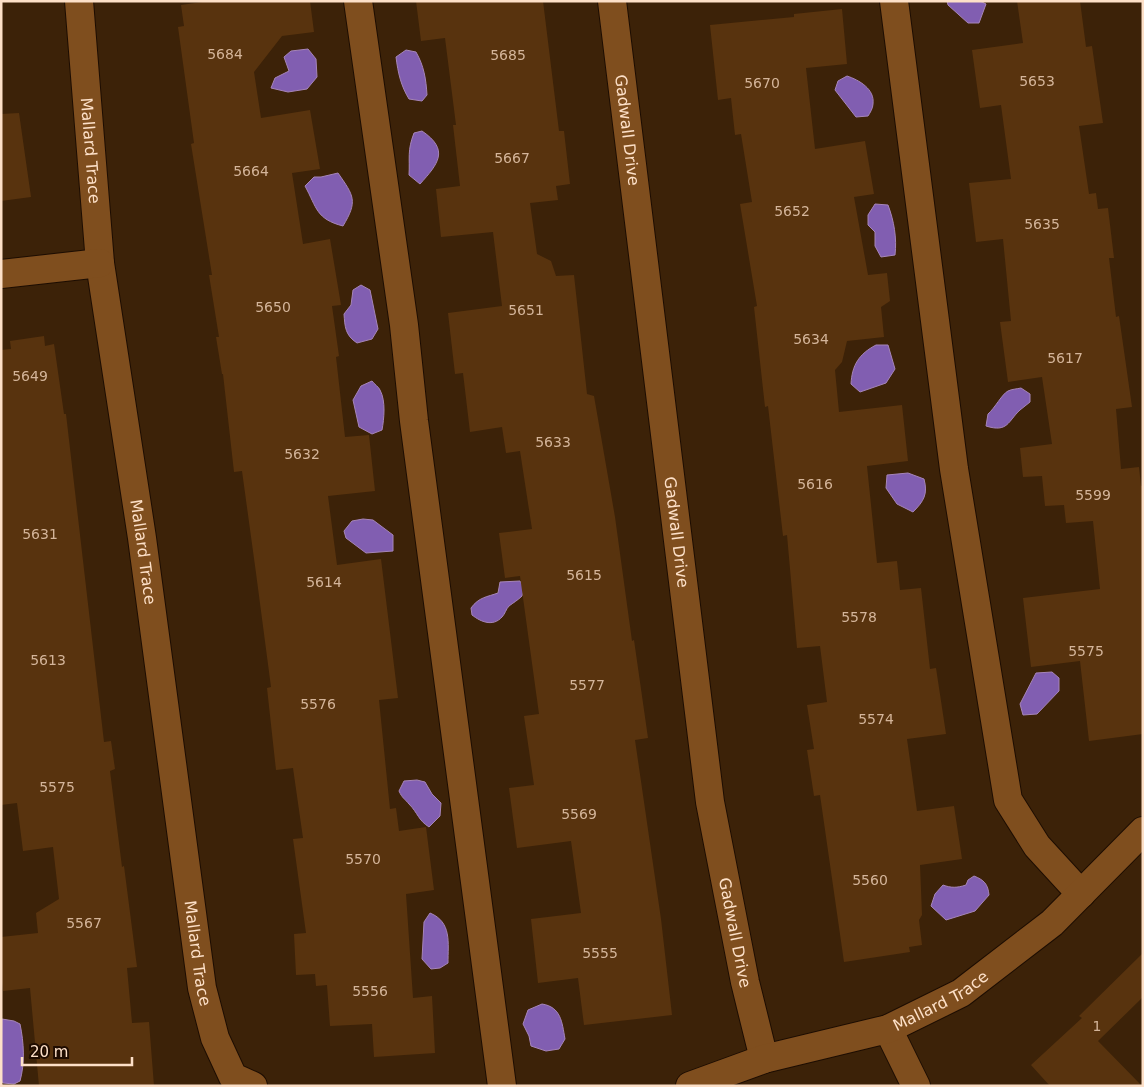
<svg xmlns="http://www.w3.org/2000/svg" width="1144" height="1087" font-family="'DejaVu Sans',sans-serif">
<style>
.water{fill:#815eb1;stroke:#a685b8}
.building{fill:#58330e}
.lines{fill:none;stroke-linecap:round;stroke-linejoin:round}
.minor-casing{stroke:#1d0d02;stroke-width:30}
.minor{stroke:#7f4e1e;stroke-width:28}
.labels{text-anchor:middle;stroke-width:4.5;stroke-linejoin:round;paint-order:stroke}
.number-label{font-size:14px;fill:#d4b59a}
.street-label{font-size:16px;fill:#fde0c8;stroke:#1f0c00}
</style>
<rect width="100%" height="100%" fill="#3c2208"/>
<!-- water -->
<g class="water">
<path d="M947,1H980L986,4L979,23H968L948,5Z"/>
<path d="M308,49L316,59L317,77L307,89L288,92L271,88L275,78L289,71L284,57L291,51Z"/>
<path d="M406,50L416,52C424,66 426,79 427,95L422,101L409,99C401,86 398,73 396,57Z"/>
<path d="M847,76C859,80 875,89 873,104C873,108 870,113 868,116L856,117L835,90L838,81Z"/>
<path d="M422,131C450,150 438,164 420,184L409,175C410,158 407,151 414,133Z"/>
<path d="M338,173C354,196 358,201 343,226C316,219 317,208 305,186L314,177H321Z"/>
<path d="M875,204L888,205C894,221 897,238 895,255L881,257L875,246V232L868,225V215Z"/>
<path d="M361,285L370,290L378,329L372,339L357,343C345,335 345,327 344,314L351,305L353,290Z"/>
<path d="M876,345H888L895,369L886,383L860,392L851,384C852,365 859,354 876,345Z"/>
<path d="M372,381C374,384 379,387 380,390C386,401 384,419 382,430L372,434L359,427L353,400L361,386Z"/>
<path d="M1021,388L1030,394V402C1027,405 1023,407 1020,410C1008,421 1008,433 986,426L988,414C995,408 1002,394 1008,391C1012,389 1017,389 1021,388Z"/>
<path d="M908,473L924,479C928,494 924,501 913,512L897,504L886,488L887,475Z"/>
<path d="M363,519L373,520L393,535V551L366,553L346,538L344,531L352,521Z"/>
<path d="M520,581L524,588L522,596C518,600 513,603 509,606C506,609 505,614 502,617C493,627 481,622 472,615L471,608C479,597 487,597 498,593L500,582Z"/>
<path d="M1052,672L1059,678V691L1037,714L1023,715L1020,704L1036,673Z"/>
<path d="M417,780L425,782L432,794L441,803L440,816L429,827C418,820 418,813 409,804C405,799 402,798 399,791L404,781Z"/>
<path d="M974,876C984,880 988,884 989,895L975,911L946,920L931,906L935,894L943,885C951,888 957,888 966,885L968,880Z"/>
<path d="M430,913C452,922 448,943 448,963L440,968L431,969L422,959L424,922Z"/>
<path d="M542,1004C561,1007 562,1022 565,1039L559,1049L546,1051L531,1046L529,1036L523,1024L528,1010Z"/>
<path d="M2,1019L14,1021L20,1024C24,1043 25,1063 20,1081L14,1084L3,1083L1,1080Z"/>
</g>
<!-- building -->
<g class="building">
<path d="M209,1H310L314,32L282,36L254,72L261,118L310,110L320,169L292,173L303,244L330,239L341,305L332,306L339,356L336,357L345,437L369,435L375,491L328,496L337,565L381,559L398,698L379,700L390,809L396,808L399,831L426,827L434,890L406,894L413,998L432,996L435,1053L374,1057L372,1024L330,1026L327,985L316,986L315,974L296,975L294,934L306,933L293,839L303,838L293,768L276,770L267,688L271,687L256,573L242,471L234,472L223,374H222L216,337H219L209,275H212L191,144L194,143L178,27L184,26L181,5Z"/>
<path d="M416,1H543L559,131H564L570,184L556,186L558,200L530,203L537,254L551,261L556,276L574,275L587,394L594,396L615,517L632,641L634,640L648,738L635,740L661,919L672,1015L584,1025L578,978L538,983L531,919L581,913L571,841L517,848L509,788L534,785L524,716L539,714L520,576L505,578L499,533L532,529L520,451L506,453L502,427L470,432L463,373L455,374L448,313L502,306L493,232L441,237L436,189L460,186L453,125H456L445,38L421,41Z"/>
<path d="M1017,1H1080L1086,47L1092,46L1103,123L1079,126L1089,194L1096,193L1098,209L1108,208L1114,258H1109L1116,317L1119,316L1132,407L1116,409L1121,469L1139,467L1141,486L1143,485V734L1089,741L1080,661L1031,667L1023,598L1100,589L1093,521L1066,523L1064,505L1045,506L1042,476L1023,477L1020,448L1052,444L1042,377L1008,382L1000,322L1011,321L1003,239L976,242L969,183L1011,179L1001,105L980,108L972,50L1023,43Z"/>
<path d="M842,9L847,64L806,68L815,149L865,141L874,194L854,197L868,275L887,273L890,301L881,307L884,337L847,341L842,362L835,370L839,412L902,405L908,461L867,466L877,563L897,561L900,590L921,588L930,669L936,668L946,734L907,739L917,811L954,806L962,859L920,865L922,915L919,920L922,945L909,947L910,952L844,962L820,795L814,796L807,750L814,749L807,705L827,702L820,646L797,648L787,535L783,536L768,406L765,407L754,307L757,306L740,204L752,202L741,134L735,135L731,98L718,100L710,25L794,17V14Z"/>
<path d="M19,113L31,197L1,201V114Z"/>
<path d="M44,336L45,346L54,344L64,414H66L104,742L111,741L115,769L110,771L122,867L124,866L137,967L127,968L132,1023L149,1022L154,1086H39L30,988L3,991L1,975V937L38,933L36,913L59,899L53,847L23,851L17,803L1,805V350L11,349L10,341Z"/>
<path d="M1143,953V997L1098,1041L1142,1086H1050L1031,1065L1082,1018L1079,1016Z"/>
</g>
<g class="lines">
<!-- minor casing -->
<g class="minor-casing">
<g id="minor">
<path id="s1" d="M79,1L100,263L142,538L202,988L215,1038L233,1077L253,1086"/>
<path d="M358,1L404,325L414,421L502,1086"/>
<path id="s2" d="M612,1L710,802L745,982L764,1059"/>
<path d="M894,1L954,469L1008,800L1037,846L1081,894"/>
<path d="M1,274L100,263"/>
<path d="M888,1029L916,1086"/>
<path id="s3" d="M690,1086L764,1059L888,1029L961,993L1052,923L1143,831"/>
</g>
</g>
<!-- minor -->
<use href="#minor" class="minor"/>
</g>
<g class="labels">
<!-- number labels -->
<g class="number-label">
<text x="225" y="59">5684</text>
<text x="508" y="60">5685</text>
<text x="1037" y="86">5653</text>
<text x="762" y="88">5670</text>
<text x="512" y="163">5667</text>
<text x="251" y="176">5664</text>
<text x="792" y="216">5652</text>
<text x="1042" y="229">5635</text>
<text x="273" y="312">5650</text>
<text x="526" y="315">5651</text>
<text x="811" y="344">5634</text>
<text x="1065" y="363">5617</text>
<text x="30" y="381">5649</text>
<text x="553" y="447">5633</text>
<text x="302" y="459">5632</text>
<text x="815" y="489">5616</text>
<text x="1093" y="500">5599</text>
<text x="40" y="539">5631</text>
<text x="584" y="580">5615</text>
<text x="324" y="587">5614</text>
<text x="859" y="622">5578</text>
<text x="1086" y="656">5575</text>
<text x="48" y="665">5613</text>
<text x="587" y="690">5577</text>
<text x="318" y="709">5576</text>
<text x="876" y="724">5574</text>
<text x="57" y="792">5575</text>
<text x="579" y="819">5569</text>
<text x="363" y="864">5570</text>
<text x="870" y="885">5560</text>
<text x="84" y="928">5567</text>
<text x="600" y="958">5555</text>
<text x="370" y="996">5556</text>
<text x="1097" y="1031">1</text>
</g>
<!-- street labels -->
<g class="street-label">
<text dy="6" stroke="none"><textPath href="#s2" startOffset="130">Gadwall Drive</textPath></text>
<text dy="6" stroke="none"><textPath href="#s1" startOffset="150">Mallard Trace</textPath></text>
<text dy="6" stroke="none"><textPath href="#s2" startOffset="535">Gadwall Drive</textPath></text>
<text dy="6" stroke="none"><textPath href="#s1" startOffset="555">Mallard Trace</textPath></text>
<text dy="6" stroke="none"><textPath href="#s2" startOffset="940">Gadwall Drive</textPath></text>
<text dy="6" stroke="none"><textPath href="#s1" startOffset="960">Mallard Trace</textPath></text>
<text dy="6" stroke="none"><textPath href="#s3" startOffset="266">Mallard Trace</textPath></text>
</g>
</g>
<!-- border -->
<rect width="1144" height="1087" fill="none" stroke="#fde0c8" stroke-width="5"/>
<!-- scale -->
<path d="M22 1057v8h110v-8" fill="none" stroke="#fde0c8" stroke-width="2.5"/>
<text x="30" y="1057" font-size="15" fill="#fde0c8" stroke="#1f0c00" stroke-width="4" paint-order="stroke">20 m</text>
</svg>
